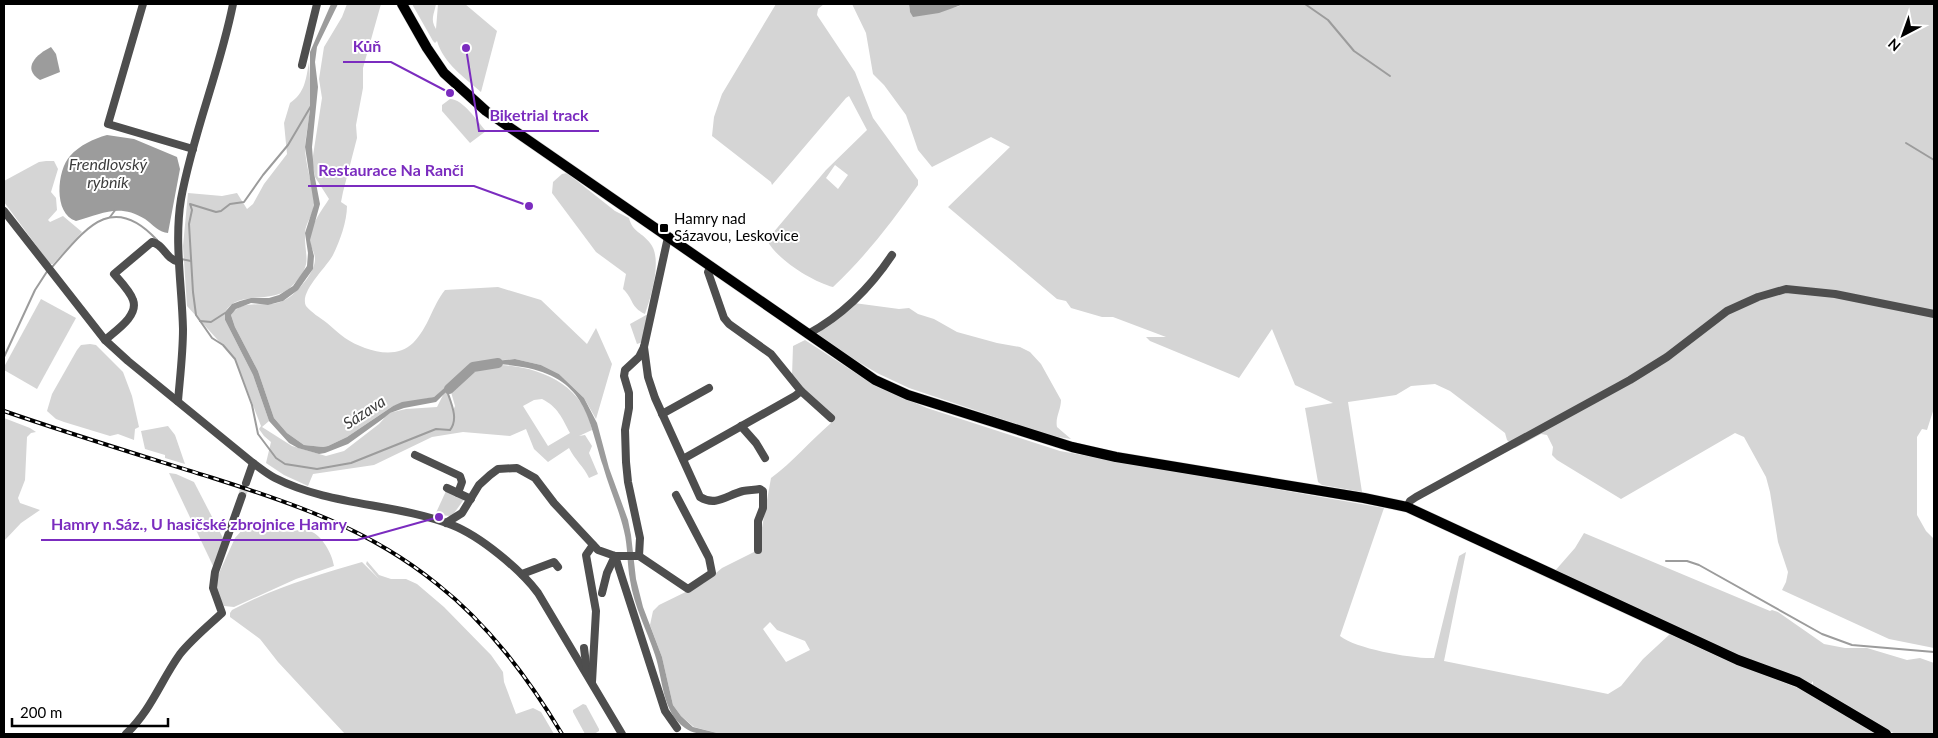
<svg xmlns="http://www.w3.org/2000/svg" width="1938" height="738" font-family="Lato,sans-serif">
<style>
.green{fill:#d5d5d5;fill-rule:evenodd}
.water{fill:#9c9c9c}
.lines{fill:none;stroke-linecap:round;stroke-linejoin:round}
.stream{stroke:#9c9c9c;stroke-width:2}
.river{stroke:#9c9c9c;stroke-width:10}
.minor-tunnel{stroke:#d9d9d9;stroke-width:8;stroke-dasharray:8 4;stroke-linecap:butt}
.major-casing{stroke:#dbdbdb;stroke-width:11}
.minor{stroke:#4e4e4e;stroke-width:8}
.major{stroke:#000;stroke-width:10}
.rail-casing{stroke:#000;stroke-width:4}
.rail{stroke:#fff;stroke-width:2;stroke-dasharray:5.5;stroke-linecap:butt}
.poi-dot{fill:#000;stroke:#fff;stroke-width:2}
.labels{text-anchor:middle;stroke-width:4;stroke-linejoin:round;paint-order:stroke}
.poi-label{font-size:15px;fill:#000;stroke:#fff;text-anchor:start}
.water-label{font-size:16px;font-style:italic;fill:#3d3d3d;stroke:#fff}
.leader{fill:none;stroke:#7b2cbf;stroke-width:2}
.callout-dot{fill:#7b2cbf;stroke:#fff;stroke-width:2}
.callout-label{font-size:16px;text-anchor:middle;font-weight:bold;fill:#7b2cbf;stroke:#fff;stroke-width:4;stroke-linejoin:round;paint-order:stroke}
</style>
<rect width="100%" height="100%" fill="#fff"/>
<!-- green -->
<g class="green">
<path d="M347,4H381L363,68V88L356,125L357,138L343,192L341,202L347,206C347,221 340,241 333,255C326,268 299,292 306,306C312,313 319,317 327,323C333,328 338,333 345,338C363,350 395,361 413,343C429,327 432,306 445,290L498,287L541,300L587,344L596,328L612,364L596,419L584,398L559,374L541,365L515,359L503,360L476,363L434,397L393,406L347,437L328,446L323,447L304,445L287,433L274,418L258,371L235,327L231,315C242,299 262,307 277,303C284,301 291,297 296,291C304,284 315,270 315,259C315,252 310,247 310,240C309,227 322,210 329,199L315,177L312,162L322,98L319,79L324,47L342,17Z"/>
<path d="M412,4H436C434,15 430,19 436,29L438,4H465L497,31L481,92C464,77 444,64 437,41L435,43L433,41Z"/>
<path d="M776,4H824L818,9L817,15L855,72L873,118L918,180V185C892,222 866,256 833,287C813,282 776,259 767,240L826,170L867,130L849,96L846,98L772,185L771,182L712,136L714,117L722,94ZM835,165L848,175L838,189L826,178Z"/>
<path d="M852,4H909L910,12L957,7L964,4H1934V408L1927,430L1922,429L1917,437V515L1926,531L1934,539V648L1889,639L1782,590L1786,582L1788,572L1778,542L1770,492L1766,477L1744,437L1735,433L1621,499L1557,460L1552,455L1553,447L1547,435L1541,434L1515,448L1507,440L1505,433L1450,391L1435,384L1411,386L1396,395L1348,402L1362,492L1322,485L1318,482L1305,408L1333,403L1295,385L1272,329L1239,378L1237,377L1150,341L1146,337H1166L1113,317H1102L1071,308L1066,301L1057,299L948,207L1010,147L991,137L932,167L918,150L906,115L884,85L873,74L866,33Z"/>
<path d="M309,62C310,78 311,93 310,108C309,121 306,134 305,146C305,165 313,184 314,203C314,214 306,222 305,232C304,258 314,263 293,285C274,306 238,289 225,312V320L253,375L269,421L262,427L292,446L326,456L344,451L379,424L389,413L406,409L437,407L444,393L448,391L453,411L455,406L451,392C456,383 464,372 474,367C482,363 492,365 500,365C542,367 584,386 592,430L579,436L585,435L592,446L589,453L598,474L589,478C584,467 575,460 569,448L548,462L534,449L526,429L510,436L463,432L432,437L374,465L313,474L308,486L284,475L266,463L271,442L264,436L259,429L261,426L235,359L187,306L183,246L188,193L222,196L237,193L247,209L253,204L264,184L287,154L284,123L290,103C305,93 306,79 309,62ZM542,399C558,407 562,418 570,433L548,446L523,406L534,400Z"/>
<path d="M450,99C463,99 477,121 486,131L470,143L442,111V105Z"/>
<path d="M46,161H54L58,169L51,192L56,198L57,210L48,220L50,222L63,216L82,232L53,264H50L4,202V181L39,162Z"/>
<path d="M567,173L615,211L629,218C633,233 642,232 650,243C663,258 651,297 645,314C630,307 634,299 623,289L626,274L596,252L552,193L553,182L562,174Z"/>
<path d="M41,299L76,318L37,389L4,370V367Z"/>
<path d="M854,303L899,309L909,308L918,314L934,319L957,332L997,343L1020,347L1030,352L1041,364L1061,400C1061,410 1055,417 1057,427L1071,439L1052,436L909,388L877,373L815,336Z"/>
<path d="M648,314L643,342L637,344L630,324Z"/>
<path d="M805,340L874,385L927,408L1060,451L1384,508L1340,636C1356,649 1413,659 1434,658L1459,556L1466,552L1444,661L1608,694L1621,686L1643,659L1670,634L1719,657L1803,690L1877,734H721L694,727L681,716L673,705L662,657L650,625L653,611L659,605L704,583L722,568L758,550L771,478C793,462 810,441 831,423V416L810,400L792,376L793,346ZM770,622L777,630L805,641L810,650L786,662L763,629Z"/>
<path d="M90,344L96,345L123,372L132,396L139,427L135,429L134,440L118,434L110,436L64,422L56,419L47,411L52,394L77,350L81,345Z"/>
<path d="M4,418L30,428L36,432L31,433L27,437L25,480L18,498L20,503L40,510L21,523L4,541Z"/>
<path d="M168,426L175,435L185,464L165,458V455L145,449L141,431Z"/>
<path d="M169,473L176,474L194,482L224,540L214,568Z"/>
<path d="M446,491L465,498L452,516L435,515Z"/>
<path d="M257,523C267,524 274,528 283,531C291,533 299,529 307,530C321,533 332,553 334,566L296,579L234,607L224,606L216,592L215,582L235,538L243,529Z"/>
<path d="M1584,533L1770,611L1772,610L1778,612L1824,644L1845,648H1867L1907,660L1920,658L1934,663V734H1895L1813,685V681L1811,684L1736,656L1554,572L1575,548Z"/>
<path d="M367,561L379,575L391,579H406L417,584L444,607L491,655L503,672L504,682L516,714L533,708L541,712L554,734H345L278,662L260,639L230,617V613L232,610C273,588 318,575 362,562L379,579L366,564Z"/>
<path d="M583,704L586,705L599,729V731L594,734H585L573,712V710Z"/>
</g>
<!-- water -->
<g class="water">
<path d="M331,4H338L317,47L315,62L318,87L312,147L314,173L320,204L310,240L314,256L313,269L298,290L283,301L268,305L251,303L236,309L231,315L235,327L258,371L274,418L287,433L304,445L323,447L328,446L347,437L393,406L402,402L434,397L471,365L476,363L515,359L541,365L559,374L584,398L597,423L609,468L628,520L631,535L636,579L643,607L662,657L673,705L681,716L693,727L721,734C708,734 696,736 685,728C662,712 663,679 655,655C647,630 634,607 630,580C627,564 628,547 624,531C619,509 609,488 603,466C588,418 586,381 528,368C514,365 484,361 472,368C462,374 457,385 448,393L447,391L436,402L404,408L390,413L384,418L348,444L325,453L319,454L298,448L289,443L269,421L253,375L225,320V312L232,304L240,301L251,298H269L279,295L293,286L307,266L308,253L305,233L314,205L305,147L310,109V52Z"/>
<path d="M909,4H964L939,13L913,17L910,12Z"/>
<path d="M51,47L56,54L60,72L40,80C21,68 37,54 51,47Z"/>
<path d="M107,135L134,139L177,157L180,169L168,233C160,233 152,224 145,219C119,203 102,214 76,221C53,214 57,170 70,156C80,145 93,139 107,135Z"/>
</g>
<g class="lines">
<!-- stream -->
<g class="stream">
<path d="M1305,4L1328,20L1354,51L1390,76"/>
<path d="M311,106L288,145L263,175L244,202L230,204L221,211L216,212L190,204L192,210L189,224L193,292L196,315L212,338L223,345L235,359L252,405L258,434L276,458L285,464L317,469L351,463L436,429L450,430C459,419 451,403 447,391"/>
<path d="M1906,143L1934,160"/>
<path d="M110,217L116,209"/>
<path d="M181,259L191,261"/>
<path d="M52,267C84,231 111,190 157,240"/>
<path d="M200,321L211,322L225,313"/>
<path d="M4,357L35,290L48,270"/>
<path d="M1666,561H1687L1699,565L1822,634L1852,645L1934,652"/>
</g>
<!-- river -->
<path class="river" d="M449,389L473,367L498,363"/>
<!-- minor-tunnel -->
<path class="minor-tunnel" d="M242,496L246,483"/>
<!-- major casing -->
<g class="major-casing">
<path id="major" d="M402,4L427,48L444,73L486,111L875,380L908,395L1072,447L1116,457L1364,498L1407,507L1738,660L1798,682L1886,734"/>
</g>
<!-- minor -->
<g class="minor">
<path d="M143,4L108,124L193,149"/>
<path d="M302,65L317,4"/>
<path d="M4,211L105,340L128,361L253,463C260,468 267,474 275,478C330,506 395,503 452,525C480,536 520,569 538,593L622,734"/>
<path d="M808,334C843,315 870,288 892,255"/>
<path d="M105,340C115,331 139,316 133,300C130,291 120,281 114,274L152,242C165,245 164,258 179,262"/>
<path d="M644,347L648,377L655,398L700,497C716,507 727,495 743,491C749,490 755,490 760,489L763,491V508L758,521V550"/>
<path d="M801,391L831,418"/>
<path d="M178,401C180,377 183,353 183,329C182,286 174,242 181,199C193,133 220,70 233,4"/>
<path d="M662,414L709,388"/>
<path d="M741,426L756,443L765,458"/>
<path d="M415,455L460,476L462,482L458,493"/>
<path d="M683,459L795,396L801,391L771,354L729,324L724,318L708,272L711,266"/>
<path d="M246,483L253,463"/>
<path d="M447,488L471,499"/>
<path d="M1407,507L1410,501L1416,497L1630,380L1667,357L1727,311L1758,297L1786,289L1835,294L1934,314"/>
<path d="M446,523L462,513L479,485L490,475L498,469L517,468L535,478L554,503L598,550L615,556H639L640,538L628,482L626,462L625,430L629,408V393L624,376L625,370L639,357L644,347L668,237"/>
<path d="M615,556L665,711L677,728"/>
<path d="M639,556L688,589L712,573L709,558L676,495"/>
<path d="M522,574L554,562L558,567"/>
<path d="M602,593L607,573L615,556"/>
<path d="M584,648L587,672"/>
<path d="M592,682L596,611L586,555L593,545"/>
<path d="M126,734C152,709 160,682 180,654C192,639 208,626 222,613L213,588L215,572L242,496"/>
</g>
<!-- major -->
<use href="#major" class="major"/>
<!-- rail casing -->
<g class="rail-casing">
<path id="rail" d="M4,411C73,435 143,456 213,478C295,504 369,529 437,584C489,625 528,678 562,734"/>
</g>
<!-- rail -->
<use href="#rail" class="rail"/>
</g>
<!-- markers -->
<rect class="poi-dot" x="659" y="223" width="10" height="10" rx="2.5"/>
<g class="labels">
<!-- poi labels -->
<g class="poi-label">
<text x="674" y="224">Hamry nad<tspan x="674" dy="17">Sázavou, Leskovice</tspan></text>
</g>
<!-- water labels -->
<g class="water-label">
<text x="108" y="170">Frendlovský<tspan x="108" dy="18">rybník</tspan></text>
<text transform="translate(364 412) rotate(-33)" y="6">Sázava</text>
</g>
</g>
<!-- callouts -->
<path class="leader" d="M450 93L391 62H343M466 48L479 131H599M529 206L474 186H308M439 517L357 540H41"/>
<g class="callout-dot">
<circle cx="450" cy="93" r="5"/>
<circle cx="466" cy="48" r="5"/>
<circle cx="529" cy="206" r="5"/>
<circle cx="439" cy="517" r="5"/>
</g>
<g class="callout-label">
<text x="367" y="52">Kůň</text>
<text x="539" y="121">Biketrial track</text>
<text x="391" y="176">Restaurace Na Ranči</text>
<text x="199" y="530">Hamry n.Sáz., U hasičské zbrojnice Hamry</text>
</g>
<!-- border -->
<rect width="1938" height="738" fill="none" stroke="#000000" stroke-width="10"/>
<!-- north arrow -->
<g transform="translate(1903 35) rotate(221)" stroke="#ffffff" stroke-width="4" paint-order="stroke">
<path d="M0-4L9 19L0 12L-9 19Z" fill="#000000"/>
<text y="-8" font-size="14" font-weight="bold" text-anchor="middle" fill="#000000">N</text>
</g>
<!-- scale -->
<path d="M12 718v8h156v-8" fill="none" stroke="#000000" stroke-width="2.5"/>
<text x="20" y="718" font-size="15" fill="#000000" stroke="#ffffff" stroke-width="4" paint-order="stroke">200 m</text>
</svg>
